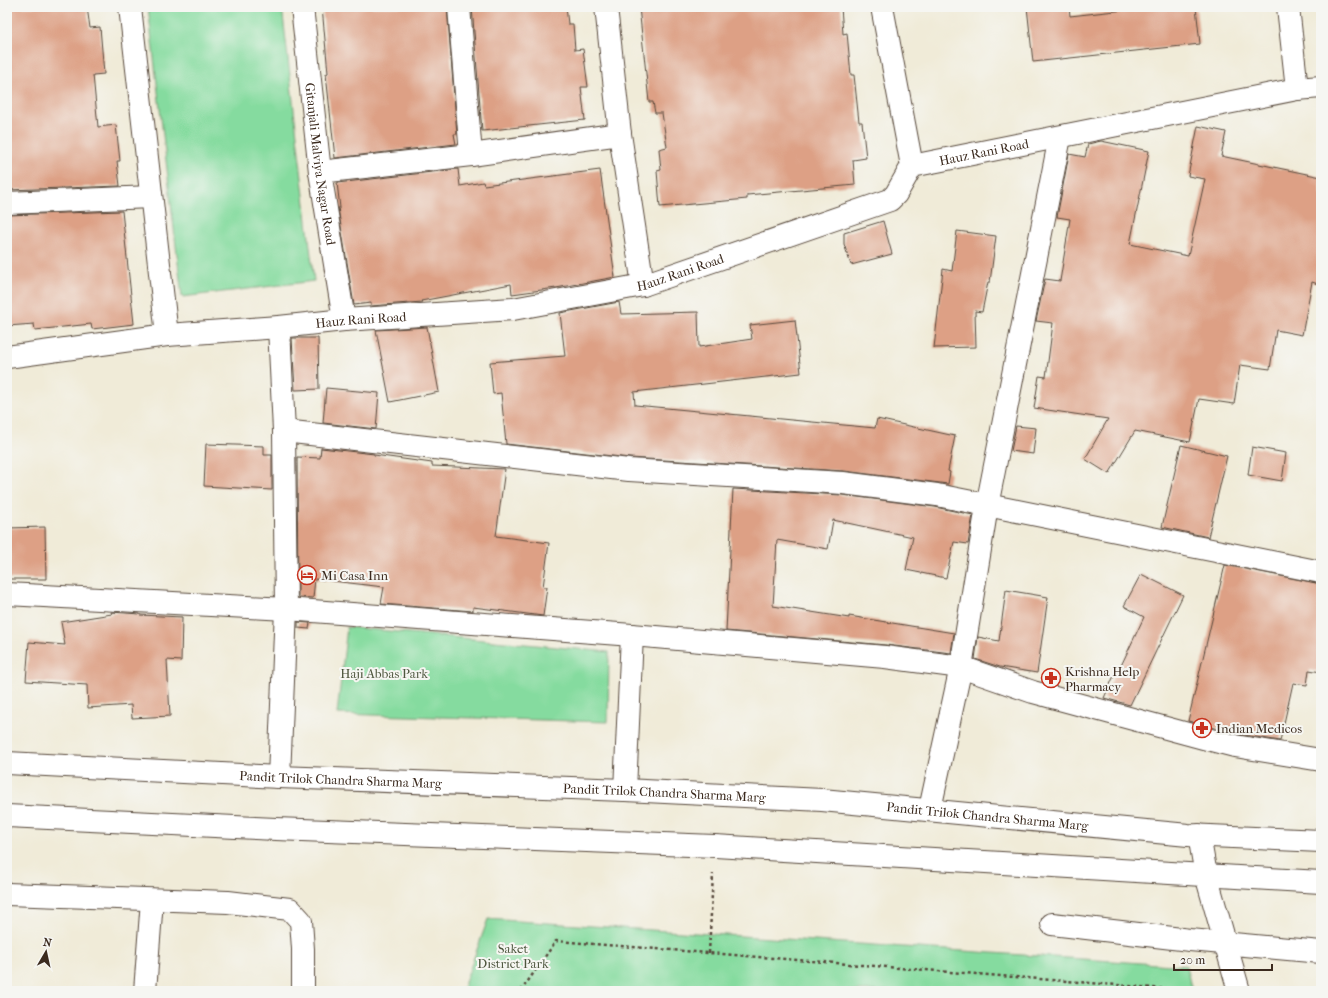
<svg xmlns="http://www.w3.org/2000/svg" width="1328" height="998" font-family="'IM FELL French Canon',serif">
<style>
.green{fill:#85db9f;stroke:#60825e}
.building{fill:#dda085}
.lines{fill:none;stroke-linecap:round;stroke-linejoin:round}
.minor-casing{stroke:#56473a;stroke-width:24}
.major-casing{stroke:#56473a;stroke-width:24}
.path{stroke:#56473a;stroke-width:2.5;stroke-dasharray:3 3;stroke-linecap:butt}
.minor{stroke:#fff;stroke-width:22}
.major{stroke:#fff;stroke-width:22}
.labels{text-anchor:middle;stroke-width:4;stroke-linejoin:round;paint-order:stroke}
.street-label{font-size:13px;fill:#3b2a1e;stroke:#f6f6f2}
.poi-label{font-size:13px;fill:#3b2a1e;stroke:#f6f6f2;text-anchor:start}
.park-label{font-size:13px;fill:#4e563e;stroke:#f6f6f2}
</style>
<rect width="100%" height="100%" fill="#f6f6f2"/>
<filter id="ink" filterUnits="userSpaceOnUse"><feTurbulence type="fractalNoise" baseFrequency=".025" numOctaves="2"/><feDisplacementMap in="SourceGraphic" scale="8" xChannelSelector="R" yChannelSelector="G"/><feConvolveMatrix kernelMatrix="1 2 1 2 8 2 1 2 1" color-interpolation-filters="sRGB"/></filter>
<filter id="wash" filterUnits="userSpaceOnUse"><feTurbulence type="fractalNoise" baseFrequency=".012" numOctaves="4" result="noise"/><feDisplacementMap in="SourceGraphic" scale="16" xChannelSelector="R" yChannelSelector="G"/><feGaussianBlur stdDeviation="0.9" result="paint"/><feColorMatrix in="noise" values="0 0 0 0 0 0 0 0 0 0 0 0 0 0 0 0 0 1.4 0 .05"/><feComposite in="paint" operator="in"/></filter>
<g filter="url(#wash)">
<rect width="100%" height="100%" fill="#f0ebd8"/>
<!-- green -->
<g class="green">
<path d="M148,7H282L314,281L182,297Z"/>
<path d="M347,627L609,652L608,722L337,714Z"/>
<path d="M488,919L1186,966L1192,991H462Z"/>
</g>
<g id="blocks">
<!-- building -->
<g class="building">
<path d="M7,7H87L90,28L100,27L104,74L93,75L98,127L116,125L120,161H117L120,186L7,190Z"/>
<path d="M322,7H447L457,134H454L456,144L335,158L326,74L328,73Z"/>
<path d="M472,7H566L568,24H573L575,50L583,49L588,87H581L585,120L482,131Z"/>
<path d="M639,7H841L843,34L847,33L851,75H854L859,122H862L866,158L853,160L855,185L747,195V199L660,207L657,171L661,170L659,149L667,147L662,113H655L653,102H649Z"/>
<path d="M1027,7H1069L1070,16L1152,7H1196L1200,44L1033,62Z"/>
<path d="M1198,126L1226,132L1221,156L1321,177V267L1318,284L1312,282L1302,335L1276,330L1270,369L1240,365L1234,404L1199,399L1190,442L1135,431L1109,474L1085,459L1108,419L1034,408L1039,376L1046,377L1053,323L1036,321L1045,279L1060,281L1070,219L1057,217L1069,154L1085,157L1088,144L1101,141L1149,151L1130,244L1188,256L1205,179L1188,176Z"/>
<path d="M458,169L460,186L483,182L484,185L600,170L615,277L556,288L512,294L511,284L421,301L422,302L371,306V303L354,305L338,208H340L337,183Z"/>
<path d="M122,211L134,324L92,329L91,324L35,330L34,324L7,326V215Z"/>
<path d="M883,221L892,254L851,265L844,244V233Z"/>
<path d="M957,231L996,236L990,282H988L982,312L975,311L976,347L934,348L943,269L952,271Z"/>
<path d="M619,302L621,314L698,312L699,347L752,339L750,325L795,320L801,373L634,392L635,405L875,428L877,419L955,436L948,471L950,472L948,484L844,471L630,458L506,444L501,393L493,394L490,362L565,356L560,313Z"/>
<path d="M427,327L439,392L390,402L376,330Z"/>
<path d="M292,338H318L319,389L295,390Z"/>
<path d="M326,388L379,393L376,429L323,423Z"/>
<path d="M1016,426L1036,428L1033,454L1011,451Z"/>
<path d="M206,444L264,446V455H272V490L204,486Z"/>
<path d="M1181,445L1227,456L1208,537L1162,527Z"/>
<path d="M1252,447L1286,453L1282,481L1248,475Z"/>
<path d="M321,448L374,454V455L432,463V466L505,469L496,536L549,543L543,587H547L543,616L473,607V611L381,604L384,587L315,579L313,598L298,597L297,457L320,458Z"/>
<path d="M733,489L842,495L935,507L973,515L968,544L954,542L946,578L906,570L913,537L833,520L828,549L777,540L773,606L849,618V616L954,633L951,653L886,645L726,631Z"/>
<path d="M45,527L46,579H7V528Z"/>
<path d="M1225,565L1321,584V672L1309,670L1307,685L1293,683L1280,741L1238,734L1188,721Z"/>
<path d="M1141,574L1183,595L1130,705L1104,698L1117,669L1119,670L1144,617L1124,606Z"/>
<path d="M1006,590L1048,597L1037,673L1000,667L975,659L978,637L999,641Z"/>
<path d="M111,612L140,614V615L182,617L181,661L167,660L170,716L132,718L131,705L88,708L87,685L26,681L29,642L65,645L61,622L112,614Z"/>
<path d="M298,622L310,623L309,629L298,628Z"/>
</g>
</g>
</g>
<g filter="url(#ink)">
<use href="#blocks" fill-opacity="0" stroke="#56473a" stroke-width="1"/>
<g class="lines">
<!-- minor casing -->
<g class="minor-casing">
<g id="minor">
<path d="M130,7L167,335"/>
<path id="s1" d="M302,7L320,172L344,320"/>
<path d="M459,7L471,155"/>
<path d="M606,7L620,134L643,285"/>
<path d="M882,7L912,166"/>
<path d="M1288,7L1297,89"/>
<path d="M320,172L471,155L620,134"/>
<path d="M7,203L151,197"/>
<path id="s2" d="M7,357L167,335L279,327L344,320L513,309L643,285L890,200L896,194L912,166L1297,89L1321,87"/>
<path d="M284,431L629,470L843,483L937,495L1321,572"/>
<path d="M7,594L286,609L632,635L885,657L961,667L1033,692L1203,738L1235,746L1321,760"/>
<path d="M279,777L286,609L284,431L279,327"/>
<path d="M625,790L632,635"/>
<path d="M930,809L961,667L987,506L1060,137"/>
<path d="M1199,835L1206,875L1239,991"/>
<path d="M7,894L228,902L290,909L301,921L303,949V991"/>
<path d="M1052,924L1190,940L1321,952"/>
<path d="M145,991L152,900"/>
</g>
</g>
<!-- major casing -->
<g class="major-casing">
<g id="major">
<path id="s3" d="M7,763L279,777L625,790L822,800L1188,835L1321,841"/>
<path d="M7,816L276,829L715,846L1321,882"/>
</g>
</g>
<!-- path -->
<g class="path">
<path d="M709,953L713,874"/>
<path d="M521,991L556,941L1167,989V991"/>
</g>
<!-- minor -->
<use href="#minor" class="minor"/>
<!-- major -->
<use href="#major" class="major"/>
</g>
</g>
<!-- icons -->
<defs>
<g id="hotel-ring" transform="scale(1)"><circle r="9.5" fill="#f6f6f2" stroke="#c8321e" stroke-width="1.5"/><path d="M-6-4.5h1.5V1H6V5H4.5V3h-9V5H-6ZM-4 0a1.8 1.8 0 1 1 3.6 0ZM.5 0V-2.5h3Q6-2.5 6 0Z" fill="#c8321e"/></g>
<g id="pharmacy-ring" transform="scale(1)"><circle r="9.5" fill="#f6f6f2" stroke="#c8321e" stroke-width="1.5"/><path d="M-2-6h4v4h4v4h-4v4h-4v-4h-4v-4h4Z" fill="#c8321e"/></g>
</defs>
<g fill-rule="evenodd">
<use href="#hotel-ring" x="307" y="575"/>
<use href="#pharmacy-ring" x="1051" y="678"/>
<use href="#pharmacy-ring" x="1202" y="728"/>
</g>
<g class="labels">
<!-- street labels -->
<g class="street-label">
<text dy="5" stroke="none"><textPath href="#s2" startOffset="1016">Hauz Rani Road</textPath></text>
<text dy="5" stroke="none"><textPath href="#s1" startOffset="158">Gitanjali Malviya Nagar Road</textPath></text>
<text dy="5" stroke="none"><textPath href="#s2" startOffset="680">Hauz Rani Road</textPath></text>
<text dy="5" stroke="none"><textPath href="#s2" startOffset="356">Hauz Rani Road</textPath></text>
<text dy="5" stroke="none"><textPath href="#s3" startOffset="334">Pandit Trilok Chandra Sharma Marg</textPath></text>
<text dy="5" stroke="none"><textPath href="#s3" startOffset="658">Pandit Trilok Chandra Sharma Marg</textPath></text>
<text dy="5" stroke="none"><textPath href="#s3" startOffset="982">Pandit Trilok Chandra Sharma Marg</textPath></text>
</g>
<!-- poi labels -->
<g class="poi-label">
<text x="321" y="580">Mi Casa Inn</text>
<text x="1065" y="676">Krishna Help<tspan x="1065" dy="15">Pharmacy</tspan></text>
<text x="1216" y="733">Indian Medicos</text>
</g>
<!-- park labels -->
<g class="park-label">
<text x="384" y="678">Haji Abbas Park</text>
<text x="513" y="953">Saket<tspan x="513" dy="15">District Park</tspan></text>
</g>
</g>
<!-- margin -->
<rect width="1328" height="998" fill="none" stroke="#f6f6f2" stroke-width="24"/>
<!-- north arrow -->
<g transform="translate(46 952) rotate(9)" stroke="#f6f6f2" stroke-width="3" paint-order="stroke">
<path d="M0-3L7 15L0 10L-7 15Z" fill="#3b2a1e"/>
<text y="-6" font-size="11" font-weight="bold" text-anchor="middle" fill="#3b2a1e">N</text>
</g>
<!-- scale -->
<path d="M1174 964v6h98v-6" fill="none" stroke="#3b2a1e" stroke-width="2"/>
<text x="1180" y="964" font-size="12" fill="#3b2a1e" stroke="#f6f6f2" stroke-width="3" paint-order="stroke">20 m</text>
</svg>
